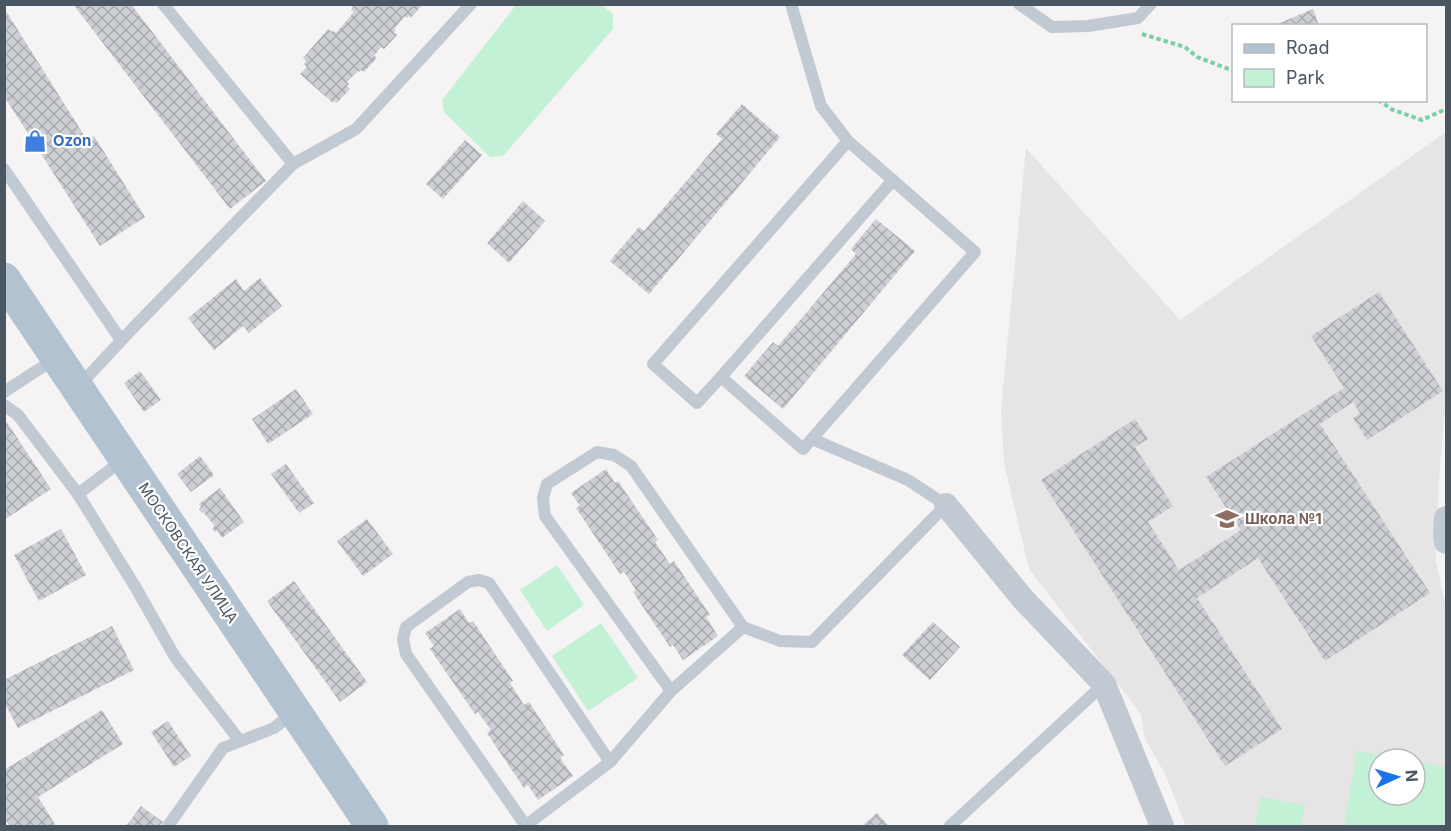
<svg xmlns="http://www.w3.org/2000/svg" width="1451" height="831" font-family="Inter,sans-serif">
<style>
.education{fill:#e6e4e5;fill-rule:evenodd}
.green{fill:#c3f1d5}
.building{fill:url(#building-cross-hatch)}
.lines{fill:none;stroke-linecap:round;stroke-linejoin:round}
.path{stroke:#7ad0a6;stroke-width:4;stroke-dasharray:4.5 3;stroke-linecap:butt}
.service{stroke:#c1cad2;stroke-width:12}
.minor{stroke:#c1cad2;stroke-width:24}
.primary{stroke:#b3c2d1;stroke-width:33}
.labels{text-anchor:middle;stroke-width:4.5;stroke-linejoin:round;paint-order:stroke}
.shop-label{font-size:15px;font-weight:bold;fill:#366cbe;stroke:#fff;text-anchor:start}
.education-label{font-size:15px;font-weight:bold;fill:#785e54;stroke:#fff;text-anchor:start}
.street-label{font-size:15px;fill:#4a5661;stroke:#fff}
</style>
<defs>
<pattern id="building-cross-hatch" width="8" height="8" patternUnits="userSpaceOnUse" patternTransform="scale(1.5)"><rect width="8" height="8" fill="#cdcfd5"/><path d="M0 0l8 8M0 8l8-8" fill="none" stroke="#a8abb0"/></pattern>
</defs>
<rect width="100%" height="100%" fill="#f5f3f3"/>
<!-- education -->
<path class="education" d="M1446,132V399L1439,478L1436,561L1446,607V826H1186L1165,774L1145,739L1141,714L1029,569L1004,463L1001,410L1026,148L1180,320ZM1379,759H1415V795H1379Z"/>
<!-- green -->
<g class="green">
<path d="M516,5H602L613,14V29L503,156L490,157L444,112L442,100Z"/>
<path d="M557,565L584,605L547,631L520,590Z"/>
<path d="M601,623L638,678L588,711L552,656Z"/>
<path d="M1357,751L1401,759H1379V795H1415V762L1446,767V826H1344Z"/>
<path d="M1261,797L1305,805L1301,826H1255Z"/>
</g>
<!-- building -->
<g class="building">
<path d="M73,4H131L266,181L230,209Z"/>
<path d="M350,4H423L411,18L409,16L407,18L405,16L394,29L396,30L394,32L397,35L384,49L381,47L374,56L377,58L364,72L361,70L359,72L358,71L347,82L349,84L347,86L350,89L337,103L334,101L333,103L300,74L307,67L304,64L306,61L303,58L328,29L332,32L333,30L336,33L354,12L351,10L353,7Z"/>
<path d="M4,8L87,140L94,136L145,217L100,246L4,96Z"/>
<path d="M1313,9L1319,25H1275Z"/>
<path d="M742,104L780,137L649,294L610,261L639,227L644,231L722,139L716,134Z"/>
<path d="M465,140L482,155L443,199L426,184Z"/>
<path d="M523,201L545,221L509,263L487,243Z"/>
<path d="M876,219L915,251L783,409L744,376L773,342L778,346L856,254L851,249Z"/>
<path d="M260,278L282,306L249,333L243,326L214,350L188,318L236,279L244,291Z"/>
<path d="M1379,292L1443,391L1367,440L1353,418L1360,413L1353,402L1320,424L1430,593L1325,661L1258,558L1197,598L1282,729L1225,766L1041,480L1135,419L1148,439L1135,447L1173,506L1148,522L1179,570L1241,530L1206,477L1344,388L1311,336Z"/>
<path d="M140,371L161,400L144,412L124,383Z"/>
<path d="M296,389L313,414L268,444L252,419Z"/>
<path d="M4,418L51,489L4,520Z"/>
<path d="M200,456L214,475L191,492L177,474Z"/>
<path d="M286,464L314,503L299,513L271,474Z"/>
<path d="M606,469L615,483L618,481L658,540L655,542L670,564L674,561L710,615L706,617L718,636L683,660L673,645L670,647L633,592L636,590L624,572L620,574L576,508L580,506L571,493Z"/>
<path d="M220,488L244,522L222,538L217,530L215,532L212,528L215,526L203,512L202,513L199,509L201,507L199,504Z"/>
<path d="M367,519L393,554L363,576L337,541Z"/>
<path d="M61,529L86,575L39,601L14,555Z"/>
<path d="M294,581L367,682L340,702L267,601Z"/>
<path d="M460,609L469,623L473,621L513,681L510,683L524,705L529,702L564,755L560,758L573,776L538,800L528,785L524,788L487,733L491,730L478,712L475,714L430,649L434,646L425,633Z"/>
<path d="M933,622L960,647L930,680L902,655Z"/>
<path d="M112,626L134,670L18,728L4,702V680Z"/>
<path d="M102,710L123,744L38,797L56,826H10L4,818V770Z"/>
<path d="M168,721L191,756L174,767L151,732Z"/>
<path d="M141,806L163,822L159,826H126Z"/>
<path d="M877,813L889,826H862Z"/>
</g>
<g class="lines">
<!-- path -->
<g class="path">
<path d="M1142,34L1185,47L1197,57L1234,71"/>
<path d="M1378,100L1393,110L1422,120L1446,109"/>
</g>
<!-- service -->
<g class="service">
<path d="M163,4L293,164L356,129L471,4"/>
<path d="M791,4L821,106L848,141L975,252L803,449L721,377L893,180"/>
<path d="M1019,4L1052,27L1088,26L1138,18L1151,4"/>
<path d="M4,169L121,340"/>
<path d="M721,377L697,403L653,364L848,141"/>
<path d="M78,387L132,329L293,164"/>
<path d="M4,392L56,358"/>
<path d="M4,405L18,415L78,494L136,588L175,657L240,741"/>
<path d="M78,494L124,459"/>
<path d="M671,691L545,516L543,498L547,484L597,452L614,455L631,466L743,627"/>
<path d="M168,826L223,748L274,728L294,712"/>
<path d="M525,826L610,762L671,691L743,627L780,641L812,642L946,505L908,480L812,439"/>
<path d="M526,826L406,654L403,639L406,627L468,582L479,580L489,583L610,762"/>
<path d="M950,826L1104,684"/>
</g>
<!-- minor -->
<g class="minor">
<path d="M946,505L1023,599L1104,684L1162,826"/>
<path d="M1446,518L1445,533L1446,542"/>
</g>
<!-- primary -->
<path class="primary" d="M4,279L372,826"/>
</g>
<!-- icons -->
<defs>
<g id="shop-bare" transform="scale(1.8)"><path d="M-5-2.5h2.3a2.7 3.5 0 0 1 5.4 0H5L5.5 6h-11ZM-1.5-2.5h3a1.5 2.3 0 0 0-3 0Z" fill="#3f7fe0" stroke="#fff" stroke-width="2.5" paint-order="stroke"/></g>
<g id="school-bare" transform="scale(1.8)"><path d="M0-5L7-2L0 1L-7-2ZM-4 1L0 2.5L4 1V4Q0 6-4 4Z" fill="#8d6e63" stroke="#fff" stroke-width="2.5" paint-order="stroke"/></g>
</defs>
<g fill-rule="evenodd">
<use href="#shop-bare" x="35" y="141"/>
<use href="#school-bare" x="1227" y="519"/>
</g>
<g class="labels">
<!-- shop labels -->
<g class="shop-label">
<text x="53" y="146">Ozon</text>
</g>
<!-- education labels -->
<g class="education-label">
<text x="1245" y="524">Школа №1</text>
</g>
<!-- street labels -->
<g class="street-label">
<text transform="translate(188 553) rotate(56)" y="5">МОСКОВСКАЯ УЛИЦА</text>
</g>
</g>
<!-- border -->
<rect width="1451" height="831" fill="none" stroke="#4a5661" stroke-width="12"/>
<!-- legend -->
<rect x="1232" y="24" width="195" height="78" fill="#ffffff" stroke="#b7bbc0" stroke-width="1.5"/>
<rect x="1244" y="44" width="30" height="9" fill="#b3c2d1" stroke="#b7bbc0" stroke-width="1.5"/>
<text x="1286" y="54" font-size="18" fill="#4a5661">Road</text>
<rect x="1244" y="69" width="30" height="18" fill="#c3f1d5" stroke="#b7bbc0" stroke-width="1.5"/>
<text x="1286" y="84" font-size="18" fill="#4a5661">Park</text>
<!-- north arrow -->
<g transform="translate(1397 777) rotate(86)"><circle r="28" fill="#ffffff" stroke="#b7bbc0" stroke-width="1.5"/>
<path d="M0-4.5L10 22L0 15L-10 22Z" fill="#1a73e8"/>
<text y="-9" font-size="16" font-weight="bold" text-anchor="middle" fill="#4a5661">N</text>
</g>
</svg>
